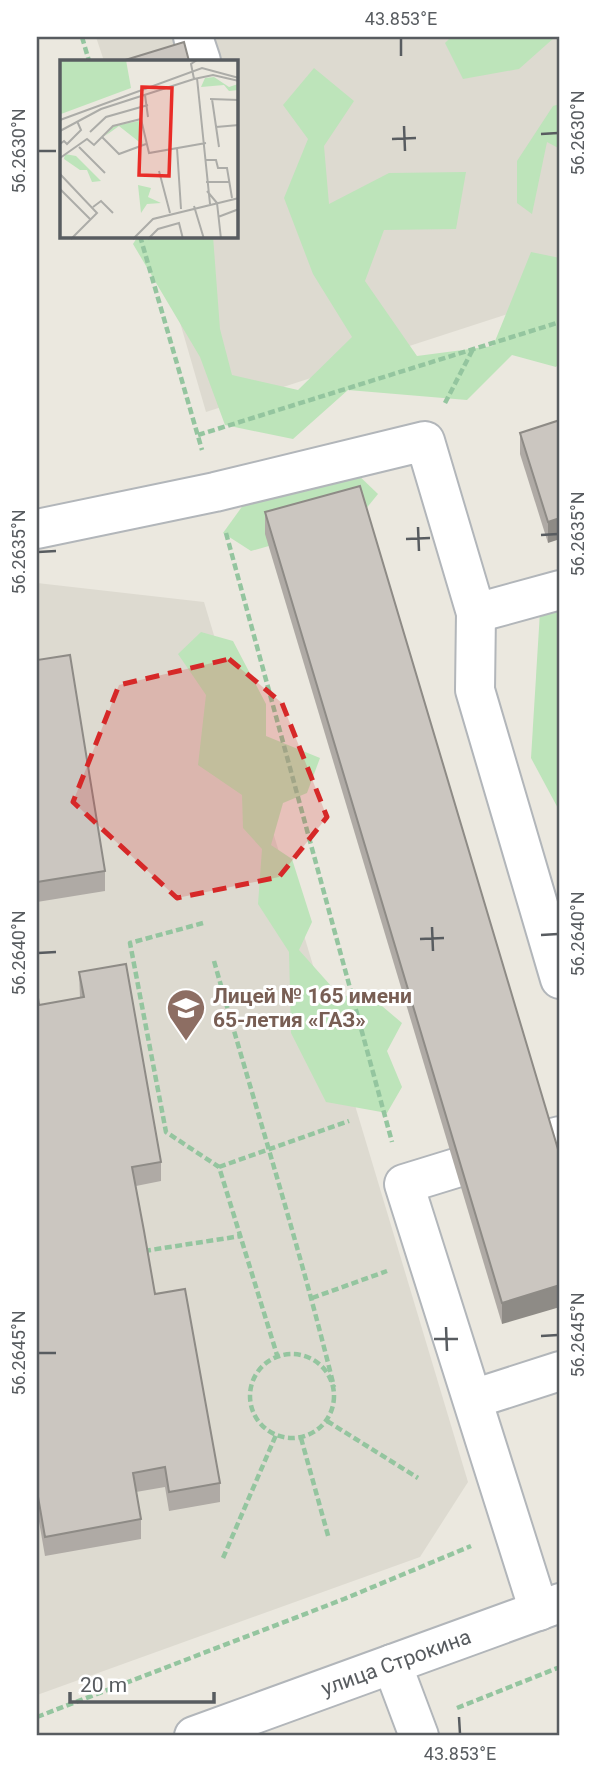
<svg xmlns="http://www.w3.org/2000/svg" width="597" height="1773" font-family="Roboto,sans-serif">
<style>
.education{fill:#dddad0}
.green{fill:#bde4ba}
.lines{fill:none;stroke-linecap:round;stroke-linejoin:round}
.minor-casing{stroke:#b2b6ba;stroke-width:42}
.path{stroke:#94c59f;stroke-width:4.5;stroke-dasharray:7 3.5;stroke-linecap:butt}
.minor{stroke:#fff;stroke-width:38}
.wall{fill:#afaaa5}
.shaded-wall{fill:#8e8b86}
.building{fill:#cbc6c0;stroke:#8e8b86;stroke-width:2}
.marked{fill:#d62828;fill-opacity:0.2;stroke:#d62828;stroke-width:5;stroke-dasharray:14 9;stroke-linejoin:round}
.ticks{fill:none;stroke:#585c60;stroke-width:2.5}
.labels{text-anchor:middle;stroke-width:6;stroke-linejoin:round;paint-order:stroke}
.education-label{font-size:21px;font-weight:bold;fill:#785e54;stroke:#fff;text-anchor:start}
.street-label{font-size:21px;fill:#585c60;stroke:#fff}
.inset-road{fill:none;stroke:#acaca8;stroke-width:2}
.view{fill:#e92c28;fill-opacity:0.15;stroke:#e92c28;stroke-width:3.5}
.inset-edge{fill:none;stroke:#585c60;stroke-width:3.5}
.neatline{fill:none;stroke:#585c60;stroke-width:2.5}
.ticks-label{font-size:18px;text-anchor:middle;fill:#585c60}
</style>
<rect width="100%" height="100%" fill="#ebe8df"/>
<!-- education -->
<g class="education">
<path d="M96,37H560V297L206,412L155,236H236V61H104Z"/>
<path d="M37,583L204,602L468,1482L420,1557L37,1695Z"/>
</g>
<!-- green -->
<g class="green">
<path d="M451,37H555L519,69L463,79L445,43Z"/>
<path d="M314,68L354,101L324,146L329,204L389,173L466,172L456,229L384,230L365,281L417,356L493,346L531,252L560,258V362L556,367L512,355L467,400L348,390L293,439L225,425L200,357L133,244L138,236H213L220,329L232,375L298,390L352,337L313,274L284,198L308,139L283,105Z"/>
<path d="M560,104V149L547,142L532,214L517,203V161L553,106Z"/>
<path d="M354,471L378,494L356,521L251,551L223,533L249,497Z"/>
<path d="M541,595L560,600V812L531,758Z"/>
<path d="M201,632L233,641L266,704V736L320,758L307,793L283,803L271,845L292,859L312,922L299,950L340,996L369,995L402,1023L387,1051L402,1087L387,1113L326,1102L291,1033L289,952L258,904L262,849L243,828L242,795L198,765L206,695L178,654Z"/>
</g>
<g class="lines">
<!-- minor casing -->
<g class="minor-casing">
<g id="minor">
<path d="M193,37L201,61"/>
<path d="M37,529L215,492L425,441L476,613L475,690L560,979"/>
<path d="M476,613L560,590"/>
<path d="M548,1139L560,1136"/>
<path d="M456,1168L404,1184L539,1611"/>
<path d="M473,1399L560,1371"/>
<path d="M392,1664L419,1736"/>
<path id="s1" d="M194,1736L560,1603"/>
</g>
</g>
<!-- path -->
<g class="path">
<path d="M82,37L89,61"/>
<path d="M140,236L202,450"/>
<path d="M445,403L473,349"/>
<path d="M198,435L560,322"/>
<path d="M226,533L392,1142"/>
<path d="M203,923L130,943L166,1132L219,1167L277,1355"/>
<path d="M214,961C254,1103 299,1244 334,1387"/>
<path d="M219,1167L349,1121"/>
<path d="M144,1251L241,1236"/>
<path d="M312,1298L387,1271"/>
<circle cx="292" cy="1396" r="42"/>
<path d="M327,1421L418,1478"/>
<path d="M301,1438L329,1539"/>
<path d="M223,1558L276,1435"/>
<path d="M457,1708L560,1667"/>
<path d="M37,1717L344,1599L471,1546"/>
</g>
<!-- minor -->
<use href="#minor" class="minor"/>
</g>
<!-- wall -->
<g class="wall">
<path d="M560,420L548,543L520,454V433Z"/>
<path d="M265,512L560,1156L502,1324L265,534Z"/>
<path d="M37,660L105,871V891L37,902Z"/>
<path d="M79,972L161,1162V1181L136,1186L155,1294L220,1483V1502L169,1511L165,1487L136,1492L141,1519V1539L45,1556L37,1510V991L39,1005L80,998Z"/>
</g>
<!-- shaded-wall -->
<g class="shaded-wall">
<path d="M560,518V539L548,543V522Z"/>
<path d="M560,1285V1307L502,1324V1303Z"/>
</g>
<!-- building -->
<g class="building">
<path d="M184,42L189,61H122Z"/>
<path d="M560,420V518L548,522L520,433Z"/>
<path d="M360,486L560,1156V1285L502,1303L265,512Z"/>
<path d="M70,655L105,871L37,882V660Z"/>
<path d="M126,964L161,1162L132,1167L144,1231L155,1294L185,1289L220,1483L169,1492L165,1467L133,1473L141,1519L45,1537L37,1491V991L39,1005L84,997L79,972Z"/>
</g>
<!-- marked area -->
<path class="marked" d="M229,659L282,703L327,817L279,877L177,898L73,802L119,685Z"/>
<!-- ticks -->
<path class="ticks" d="M401,38V56M404,126L405,151M541,134L558,133M392,139L416,138M38,151H56M418,527L419,551M541,535L558,534M406,539L430,538M38,552L56,551M432,927L433,951M541,935L558,934M420,939L444,938M38,953L56,952M446,1327L447,1351M541,1336L558,1335M434,1339H458M38,1353H56M459,1717L460,1734"/>
<!-- icons -->
<defs>
<g id="school-pin" transform="scale(2.0125)"><path d="M0 17L-7.5 6A9.5 9.5 0 1 1 7.5 6Z" fill="#8d6e63" stroke="#fff"/><path d="M0-5L7-2L0 1L-7-2ZM-4 1L0 2.5L4 1V4Q0 6-4 4Z" fill="#fff"/></g>
</defs>
<g fill-rule="evenodd">
<use href="#school-pin" x="186" y="1008"/>
</g>
<g class="labels">
<!-- education labels -->
<g class="education-label">
<text x="213" y="1003">Лицей № 165 имени<tspan x="213" dy="24">65-летия «ГАЗ»</tspan></text>
</g>
<!-- street labels -->
<g class="street-label">
<text dy="7" stroke="none"><textPath href="#s1" startOffset="215">улица Строкина</textPath></text>
</g>
</g>
<!-- overview -->
<g transform="translate(60 60)">
<rect width="178" height="178" fill="#ebe8df"/>
<path d="M0,0H66L71,28L1,54ZM154,17L169,27L178,24V30L169,31L164,25L141,27L145,18ZM79,61L83,85L59,66L45,76L54,66ZM5,94L16,96L41,121L32,122L27,110H20L4,99ZM78,125L91,128L88,137L101,143L87,144L81,153Z" fill="#bde4ba"/>
<path class="inset-road" d="M137,18L150,144M134,19L131,4L137,0M85,35L88,57M150,39L179,40M152,39L159,87M0,60L142,8L179,18M156,67L179,65M0,71L41,49L134,19L153,15L179,21M30,72L46,57L88,45M42,77L59,94L86,84M0,84L4,81L7,84L21,70L17,61M19,87L45,113M117,88L121,149M0,98L27,79L34,85L53,66L81,59L89,93L146,83M145,100H156L158,108H167L172,138M99,111L110,153M0,114L37,153L11,179M146,122H169M0,129L31,160M147,131L157,143L161,179M134,146L144,179M33,147L41,141L53,153M158,157L179,149M73,179L93,159L179,138M88,179L98,169L119,163L123,179"/>
<path class="view" d="M82,27L112,28L109,116L79,115Z"/>
<rect width="178" height="178" class="inset-edge"/>
</g>
<!-- border -->
<rect width="597" height="1773" fill="none" stroke="#ffffff" stroke-width="77"/>
<!-- scale -->
<path d="M70 1692v10h144v-10" fill="none" stroke="#585c60" stroke-width="3.5"/>
<text x="80" y="1692" font-size="21" fill="#585c60" stroke="#ffffff" stroke-width="5" paint-order="stroke">20 m</text>
<rect x="38" y="38" width="520" height="1696" class="neatline"/>
<g class="ticks-label">
<text x="401" y="25">43.853°E</text>
<text transform="translate(578 133) rotate(-90)" y="6">56.2630°N</text>
<text transform="translate(19 151) rotate(-90)" y="6">56.2630°N</text>
<text transform="translate(578 534) rotate(-90)" y="6">56.2635°N</text>
<text transform="translate(19 552) rotate(-90)" y="6">56.2635°N</text>
<text transform="translate(578 934) rotate(-90)" y="6">56.2640°N</text>
<text transform="translate(19 953) rotate(-90)" y="6">56.2640°N</text>
<text transform="translate(578 1335) rotate(-90)" y="6">56.2645°N</text>
<text transform="translate(19 1353) rotate(-90)" y="6">56.2645°N</text>
<text x="460" y="1760">43.853°E</text>
</g>
</svg>
